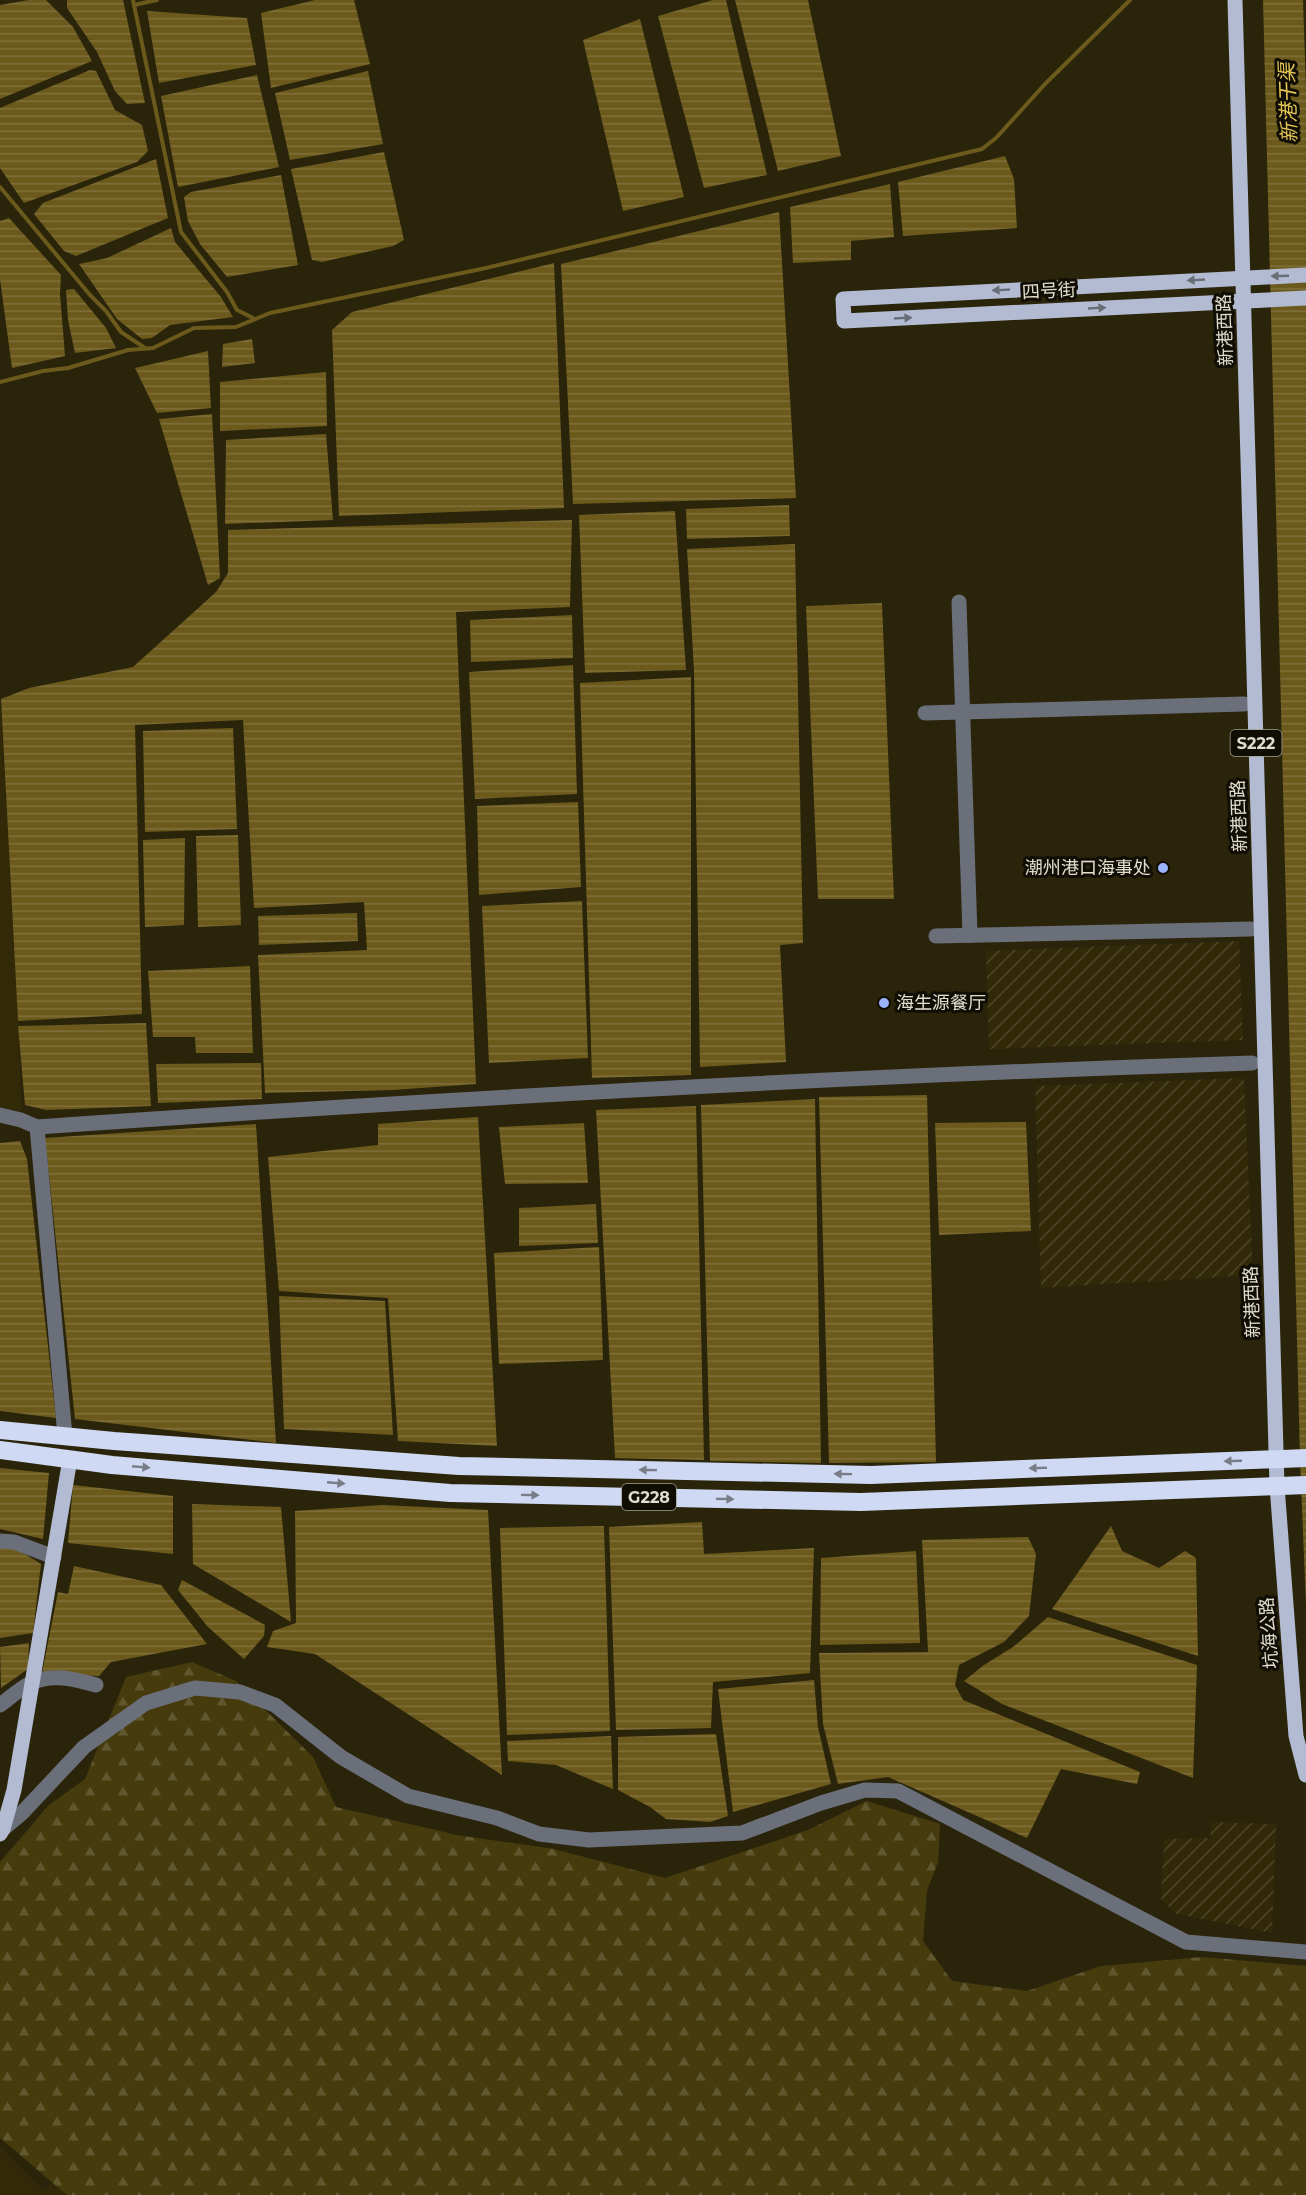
<svg xmlns="http://www.w3.org/2000/svg" width="1306" height="2195" font-family="Montserrat,'Noto Sans SC',sans-serif">
<style>
.built{fill:#312908}
.industrial{fill:url(#industrial-furrows)}
.forest{fill:url(#forest-firs)}
.water{fill:url(#water-rules)}
.lines{fill:none;stroke-linecap:round;stroke-linejoin:round}
.stream{stroke:#6b5a1b;stroke-width:4}
.minor{stroke:#6b6f7a;stroke-width:15}
.major{stroke:#b2bbd2;stroke-width:15}
.highway{stroke:#cfd9f4;stroke-width:18}
.oneway{fill:#696d75}
.oneway2{fill:#797d88}
.poi-dot{fill:#9cb4fd;stroke:#100d04;stroke-width:2}
.labels{text-anchor:middle;stroke-width:6;stroke-linejoin:round;paint-order:stroke}
.shield{fill:#100d04;stroke:#a29e91;stroke-width:1.5}
.shield-label{font-size:16px;font-weight:bold;fill:#e0dcce}
.street-label{font-size:18px;fill:#e0dcce;stroke:#100d04}
.poi-label{font-size:18px;fill:#e0dcce;stroke:#100d04;text-anchor:end}
.water-label{font-size:20px;font-style:italic;fill:#e4c556;stroke:#100d04}
</style>
<defs>
<pattern id="industrial-furrows" width="10" height="10" patternUnits="userSpaceOnUse" patternTransform="scale(1.5)"><rect width="10" height="10" fill="#312908"/><path d="M-1 1l2-2M0 10L10 0M9 11l2-2" fill="none" stroke="#4f472b"/></pattern>
<pattern id="forest-firs" width="22" height="20" patternUnits="userSpaceOnUse" patternTransform="scale(1.5)"><rect width="22" height="20" fill="#463b0d"/><path d="M5 1l3.5 6h-7zM16 11l3.5 6h-7z" fill="#60572f"/></pattern>
<pattern id="water-rules" width="6" height="5" patternUnits="userSpaceOnUse" patternTransform="scale(1.5)"><rect width="6" height="5" fill="#6b5a1b"/><path d="M0 2.5h6" fill="none" stroke="#80713b"/></pattern>
</defs>
<rect width="100%" height="100%" fill="#2a240b"/>
<!-- built -->
<g class="built">
<path d="M0,699L17,998L22,1112L0,1107Z"/>
<path d="M0,2146L43,2190L53,2183L67,2195H0Z"/>
</g>
<!-- industrial -->
<g class="industrial">
<path d="M1239,941L1243,1040L989,1049L986,951Z"/>
<path d="M1244,1078L1253,1275L1041,1288L1035,1086Z"/>
<path d="M1212,1822L1276,1824L1272,1933L1177,1914L1161,1900L1164,1839L1210,1838Z"/>
</g>
<!-- forest -->
<path class="forest" d="M192,1662L236,1681L313,1757L336,1807L457,1835L554,1849L665,1878L808,1830L867,1801L940,1824L938,1862L927,1891L923,1941L952,1981L1027,1991L1101,1966L1202,1957L1306,1966V2195H67L0,2138V1862L49,1805L85,1779L126,1677Z"/>
<!-- water -->
<g class="water">
<path d="M29,0H46L73,27L92,61L0,99V5Z"/>
<path d="M67,0H123L145,103L127,104L115,91L97,52L67,8Z"/>
<path d="M315,0H354L370,64L271,88L261,13Z"/>
<path d="M713,0H726L767,175L704,188L658,16Z"/>
<path d="M735,0H808L841,156L778,171Z"/>
<path d="M1263,0H1303L1306,89V1606L1300,1458Z"/>
<path d="M147,11L247,18L256,65L159,83Z"/>
<path d="M640,19L684,197L623,211L583,40Z"/>
<path d="M90,70L96,71L115,110L142,125L148,151L137,162L24,203L0,168V108Z"/>
<path d="M368,71L383,144L290,160L275,93Z"/>
<path d="M257,75L279,167L178,187L161,96Z"/>
<path d="M384,152L404,240L393,246L322,262L312,260L291,169Z"/>
<path d="M1005,156L1014,179L1017,228L903,236L898,182Z"/>
<path d="M156,159L168,218L76,256L64,251L34,214L43,203Z"/>
<path d="M281,175L298,265L227,277L200,244L188,221L184,197L191,192Z"/>
<path d="M890,184L894,237L851,241V260L793,263L790,207Z"/>
<path d="M779,212L796,498L573,504L561,264Z"/>
<path d="M9,218L61,275L60,294L65,356L12,368L0,279V221Z"/>
<path d="M171,228L175,242L221,297L233,317L170,325L152,338L142,339L117,319L79,264L107,258Z"/>
<path d="M554,263L564,508L339,516L332,330L352,312Z"/>
<path d="M74,289L106,328L116,348L75,353L68,320L66,290Z"/>
<path d="M252,339L255,363L222,367L223,344Z"/>
<path d="M208,351L211,408L157,413L135,368Z"/>
<path d="M326,372L327,426L220,431V382Z"/>
<path d="M212,414L220,578L208,585L159,419Z"/>
<path d="M326,434L333,520L225,524L226,440Z"/>
<path d="M789,505L790,536L687,539L686,509Z"/>
<path d="M675,511L686,670L585,673L579,515Z"/>
<path d="M572,520L570,607L456,612L476,1084L393,1090L265,1093L258,955L367,950L364,902L254,908L243,720L135,725L142,1014L18,1021L1,699L29,688L133,667L216,592L228,573V530Z"/>
<path d="M795,544L803,943L780,945L786,1062L700,1067L694,670L687,549Z"/>
<path d="M882,603L894,899H818L806,606Z"/>
<path d="M572,615L573,658L471,662L470,620Z"/>
<path d="M573,665L577,794L475,799L469,672Z"/>
<path d="M691,677V1075L592,1078L580,683Z"/>
<path d="M233,728L237,829L145,832L143,731Z"/>
<path d="M578,802L581,887L479,895L477,806Z"/>
<path d="M238,835L241,925L198,927L196,836Z"/>
<path d="M185,838L184,925L145,927L143,840Z"/>
<path d="M582,901L588,1058L489,1063L482,906Z"/>
<path d="M357,913L358,941L259,945L258,916Z"/>
<path d="M250,966L253,1053H196L195,1037H153L148,971Z"/>
<path d="M146,1023L151,1106L46,1110L25,1105L18,1026Z"/>
<path d="M261,1063L262,1099L158,1103L156,1064Z"/>
<path d="M927,1095L936,1462L829,1463L819,1097Z"/>
<path d="M815,1099L821,1463L710,1461L701,1105Z"/>
<path d="M696,1106L704,1460L615,1458L596,1110Z"/>
<path d="M478,1117L497,1446L398,1441L388,1298L279,1291L268,1157L378,1145V1124Z"/>
<path d="M1026,1122L1031,1231L939,1235L935,1123Z"/>
<path d="M584,1123L588,1183L505,1184L499,1127Z"/>
<path d="M256,1124L276,1443L75,1419L45,1138Z"/>
<path d="M20,1141L27,1159L56,1418L0,1411V1143Z"/>
<path d="M596,1204L598,1243L519,1246V1208Z"/>
<path d="M599,1247L603,1360L499,1364L494,1253Z"/>
<path d="M279,1296L385,1301L393,1435L284,1429Z"/>
<path d="M0,1468L49,1473L43,1539L0,1529Z"/>
<path d="M73,1485L173,1496V1554L68,1543Z"/>
<path d="M192,1504L281,1507L291,1622L193,1564Z"/>
<path d="M382,1505L488,1510L502,1775L315,1654L267,1647L273,1631L296,1623L295,1511Z"/>
<path d="M702,1522L704,1554L814,1548L810,1673L713,1682L711,1728L616,1730L609,1527Z"/>
<path d="M604,1526L610,1731L507,1735L500,1528Z"/>
<path d="M1111,1526L1122,1551L1159,1568L1185,1551L1196,1558L1198,1656L1052,1609Z"/>
<path d="M1028,1537L1036,1554L1029,1616L1004,1642L959,1665L955,1685L963,1700L1140,1772L1137,1784L1061,1769L1027,1838L888,1777L838,1784L823,1724L819,1653L928,1652L922,1540Z"/>
<path d="M0,1548L17,1549L41,1564L33,1633L0,1638Z"/>
<path d="M916,1551L920,1643L820,1645L821,1558Z"/>
<path d="M74,1566L161,1585L207,1644L111,1662L99,1676L42,1673L58,1592L68,1594Z"/>
<path d="M182,1580L265,1625L264,1636L244,1659L208,1627L178,1590Z"/>
<path d="M1048,1617L1197,1665L1193,1778L1002,1704L964,1681L984,1665L1013,1647Z"/>
<path d="M29,1643L28,1669L1,1688L0,1647Z"/>
<path d="M814,1680L818,1727L831,1784L733,1812L718,1689Z"/>
<path d="M716,1734L728,1816L710,1822L666,1819L650,1807L618,1790V1737Z"/>
<path d="M611,1736L613,1789L556,1765L508,1761L507,1741Z"/>
</g>
<g class="lines">
<!-- stream -->
<g class="stream">
<path d="M133,0L181,232L227,292L237,310L255,319"/>
<path d="M134,5L157,0"/>
<path d="M0,187L90,295L106,311L121,332L145,348"/>
<path d="M0,382L43,371L68,368L128,350L153,348L194,328L236,327L270,313L486,268L982,149L996,138L1045,84L1130,0"/>
</g>
<!-- minor -->
<g class="minor">
<path d="M959,602L970,935"/>
<path d="M925,713L1244,704"/>
<path d="M936,936L1251,929"/>
<path d="M0,1115L21,1120L37,1127L65,1436"/>
<path d="M37,1127C441,1099 846,1076 1252,1063"/>
<path d="M0,1541L14,1542L54,1557"/>
<path d="M0,1705C10,1698 20,1688 31,1683C52,1673 75,1679 96,1685"/>
<path d="M3,1829L21,1814L84,1747L146,1703L195,1688L240,1692L275,1705L341,1757L408,1796L497,1818L539,1834L589,1840L742,1833L821,1803L865,1790L898,1791L1186,1942L1306,1952"/>
</g>
<!-- major -->
<g class="major">
<path d="M1235,0L1277,1486L1296,1736L1306,1775"/>
<path d="M1306,275L843,299L844,321L1306,298"/>
<path d="M0,1834L3,1829L14,1790L70,1459"/>
</g>
<!-- highway -->
<g class="highway">
<path d="M0,1430L114,1441L459,1466L871,1475L1306,1458"/>
<path d="M0,1450L112,1465L450,1493L861,1502L1306,1485"/>
</g>
</g>
<!-- one-way arrows -->
<defs><path id="oneway-solid" d="M-6-.8H1V-3.2L6.5 0L1 3.2V.8H-6Z" transform="scale(1.5)"/></defs>
<g class="oneway">
<use href="#oneway-solid" transform="translate(1280 276) rotate(178)"/>
<use href="#oneway-solid" transform="translate(1196 280) rotate(177)"/>
<use href="#oneway-solid" transform="translate(1001 290) rotate(177)"/>
<use href="#oneway-solid" transform="translate(1097 308) rotate(-3)"/>
<use href="#oneway-solid" transform="translate(903 318) rotate(-3)"/>
</g>
<g class="oneway2">
<use href="#oneway-solid" transform="translate(1233 1461) rotate(178)"/>
<use href="#oneway-solid" transform="translate(141 1467) rotate(5)"/>
<use href="#oneway-solid" transform="translate(1038 1468) rotate(178)"/>
<use href="#oneway-solid" transform="translate(648 1470) rotate(-179)"/>
<use href="#oneway-solid" transform="translate(843 1474) rotate(-179)"/>
<use href="#oneway-solid" transform="translate(336 1483) rotate(5)"/>
<use href="#oneway-solid" transform="translate(530 1495) rotate(1)"/>
<use href="#oneway-solid" transform="translate(725 1499) rotate(1)"/>
</g>
<!-- markers -->
<g class="poi-dot">
<circle cx="1163" cy="868" r="6"/>
<circle cx="884" cy="1003" r="6"/>
</g>
<g class="labels">
<!-- shield labels -->
<g class="shield">
<rect x="1230.5" y="730" width="51" height="26" rx="4.5"/>
<rect x="622" y="1484" width="54" height="26" rx="4.5"/>
</g>
<g class="shield-label">
<text x="1256" y="749">S222</text>
<text x="649" y="1503">G228</text>
</g>
<!-- street labels -->
<g class="street-label">
<text transform="translate(1049 291) rotate(-3)" y="6">四号街</text>
<text transform="translate(1225 330) rotate(-92)" y="6">新港西路</text>
<text transform="translate(1239 816) rotate(-92)" y="6">新港西路</text>
<text transform="translate(1252 1302) rotate(-92)" y="6">新港西路</text>
<text transform="translate(1269 1633) rotate(-94)" y="6">坑海公路</text>
</g>
<!-- poi labels -->
<g class="poi-label">
<text x="1151" y="874">潮州港口海事处</text>
<text x="896" y="1009" text-anchor="start">海生源餐厅</text>
</g>
<!-- water labels -->
<g class="water-label">
<text transform="translate(1288 103) rotate(-92)" y="7">新港干渠</text>
</g>
</g>
</svg>
